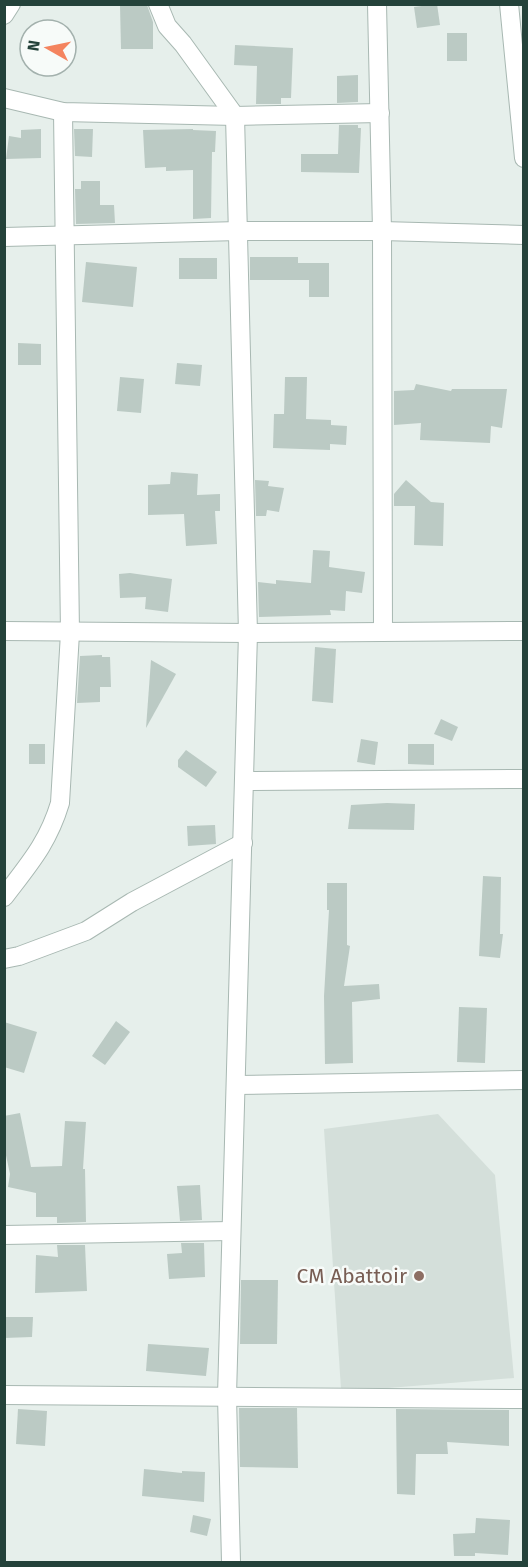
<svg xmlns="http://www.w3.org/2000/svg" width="528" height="1567" font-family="'Fira Sans',sans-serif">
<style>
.built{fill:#d4dfda}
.building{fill:#bbcac4}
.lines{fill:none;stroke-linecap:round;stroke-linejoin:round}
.street-casing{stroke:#a8b8b2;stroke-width:20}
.street{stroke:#fff;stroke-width:18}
.education-dot{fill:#8d6e63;stroke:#f7fbf9;stroke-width:2}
.labels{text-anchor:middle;stroke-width:5;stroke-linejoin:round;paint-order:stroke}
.education-label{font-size:21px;fill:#785e54;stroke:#f7fbf9;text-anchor:end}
</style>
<rect width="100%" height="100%" fill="#e6efeb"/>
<!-- built -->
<path class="built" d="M438,1114L495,1175L514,1378L388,1388L341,1389L324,1129Z"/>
<!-- building -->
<g class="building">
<path d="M437,4L440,25L417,28L414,7Z"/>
<path d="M120,5H147L153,22V49H121Z"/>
<rect x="447" y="33" width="20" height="28"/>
<path d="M235,45L293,48L291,98H281V104H256L257,66L234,65Z"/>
<path d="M358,75V102L337,103V76Z"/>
<path d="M339,125H358V128H361L359,173L301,172V154H338Z"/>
<path d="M41,129V158L6,159L9,136L21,138V130Z"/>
<path d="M74,129H93L92,157L75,156Z"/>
<path d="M193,129V130L216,131L215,152H212L211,218L193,219V170L166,171V167L145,168L143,130Z"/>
<path d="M81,181H100V205H114L115,223L76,224L75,189H81Z"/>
<path d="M250,257H298V263H329V297H309V280H250Z"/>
<rect x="179" y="258" width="38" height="21"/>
<path d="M86,262L137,267L133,307L82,302Z"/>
<path d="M18,343L41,344V365H18Z"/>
<path d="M177,363L202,365L200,386L175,384Z"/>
<path d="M120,377L144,379L141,413L117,411Z"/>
<path d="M285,377H307L306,419L331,420V425L347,426L346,445L330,444V450L273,448L274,414H284Z"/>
<path d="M416,384L451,391L452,389H507L502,428L491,426L490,443L420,440L421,423L394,425V391L414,390Z"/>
<path d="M171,472L198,474L197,495L220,494V511H215L217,544L186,546L184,514L148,515V485L170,484Z"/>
<path d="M255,480L269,481L268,486L284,488L279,512L267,510L266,516H256Z"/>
<path d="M406,480L431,502L444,503L443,546L414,545L415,506H394V494Z"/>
<path d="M313,550L330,551L329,567L365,572L362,593L346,591L345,611L330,610L331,615L259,617L258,582L276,584V580L311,583Z"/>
<path d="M119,574L130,573L172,579L168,612L145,609L146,597L120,598Z"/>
<path d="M315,647L336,649L333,703L312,701Z"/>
<path d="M102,655V657H110L111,687H100V702L77,703L80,656Z"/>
<path d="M151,660L176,674L146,728Z"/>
<path d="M441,719L458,727L452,741L434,734Z"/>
<path d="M361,739L378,742L375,765L357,762Z"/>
<rect x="29" y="744" width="16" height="20"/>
<path d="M408,744H434V765L408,764Z"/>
<path d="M186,750L217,772L206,787L178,767V760Z"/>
<path d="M387,803L415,804L414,830L348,829L351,805Z"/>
<path d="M215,825L216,844L188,846L187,826Z"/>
<path d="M483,876L501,877L500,934H503L500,958L479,956Z"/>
<path d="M327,883H347V945L350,946L344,986L379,984L380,999L352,1002L353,1063L325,1064L324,996L329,910H327Z"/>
<path d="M459,1007L487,1008L485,1063L457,1062Z"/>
<path d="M116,1021L130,1032L105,1065L92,1056Z"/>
<path d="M4,1022L37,1032L24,1073L4,1067Z"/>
<path d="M20,1113L31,1167L62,1166L65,1121L86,1122L83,1169H85L86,1222L57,1223V1217H36V1193L8,1187L10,1174L4,1146V1116Z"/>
<path d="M200,1185L202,1220L180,1221L177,1186Z"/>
<path d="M181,1243H204L205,1277L169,1279L167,1254L182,1253Z"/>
<path d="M57,1245H85L87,1291L35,1293L36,1255L58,1257Z"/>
<path d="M241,1280H278L277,1344H240Z"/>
<path d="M4,1317H33L32,1337L4,1338Z"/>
<path d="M148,1344L209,1348L206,1376L146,1371Z"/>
<path d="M239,1408H297L298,1468L240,1467Z"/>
<path d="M18,1409L47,1411L45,1446L16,1444Z"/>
<path d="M396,1409L509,1410V1446L447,1442L448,1454H416L415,1495L397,1494Z"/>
<path d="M144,1469L182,1473V1471L205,1472L204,1502L142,1496Z"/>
<path d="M193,1515L211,1519L207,1536L190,1532Z"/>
<path d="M476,1518L510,1520L508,1555L475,1553V1556H454L453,1534L475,1533Z"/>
</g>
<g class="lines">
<!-- street casing -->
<g class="street-casing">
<g id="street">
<path d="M158,4L167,26L183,44L235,116L248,633L227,1396L231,1562"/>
<path d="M377,4L382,231L383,632"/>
<path d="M509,4L524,158"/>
<path d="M4,15L11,4"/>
<path d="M4,98L63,112L235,116L380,113"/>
<path d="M4,237L239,231H382L524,235"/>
<path d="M4,631L248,633L524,631"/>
<path d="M245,781L524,779"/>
<path d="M4,897C29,864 48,843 60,803L70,633L63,112"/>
<path d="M4,959L19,956L86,931L132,902L243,843"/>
<path d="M236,1085L524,1080"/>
<path d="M4,1235L231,1231"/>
<path d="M4,1395L524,1399"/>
</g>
</g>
<!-- street -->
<use href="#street" class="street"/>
</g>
<!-- markers -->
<circle class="education-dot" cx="419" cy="1276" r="6"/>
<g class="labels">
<!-- education labels -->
<g class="education-label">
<text x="407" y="1283">CM Abattoir</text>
</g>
</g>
<!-- border -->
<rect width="528" height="1567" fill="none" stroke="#24423a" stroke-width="12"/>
<!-- north arrow -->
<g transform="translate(48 48) rotate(279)"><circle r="28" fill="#f7fbf9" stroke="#a3b1ad" stroke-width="1.5"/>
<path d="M0-4.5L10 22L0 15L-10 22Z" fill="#f4845f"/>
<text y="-9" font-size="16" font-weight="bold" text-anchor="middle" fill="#24423a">N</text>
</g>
</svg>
